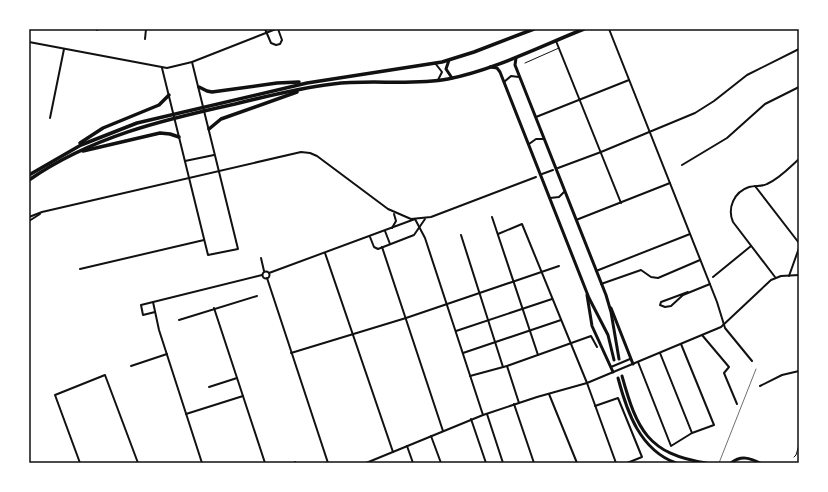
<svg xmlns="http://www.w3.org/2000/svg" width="828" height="492" font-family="Jost,sans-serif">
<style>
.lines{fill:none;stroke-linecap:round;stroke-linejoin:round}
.service{stroke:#111;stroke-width:1}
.minor{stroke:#111;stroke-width:2}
.secondary{stroke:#111;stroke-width:3}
.primary{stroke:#111;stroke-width:3.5}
.rail{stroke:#707070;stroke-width:1}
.neatline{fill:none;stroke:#111;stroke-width:1.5}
</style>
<rect width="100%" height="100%" fill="#fff"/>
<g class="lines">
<!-- service -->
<g class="service">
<path d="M525,63L559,48"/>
<path d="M794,457L796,455L799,445"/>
</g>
<!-- minor -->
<g class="minor">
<path d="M265,29L271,43L276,45L280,44L282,40L278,29"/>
<path d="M609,29L717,302L725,328L752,361"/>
<path d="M97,30V29"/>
<path d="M145,39L146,29"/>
<path d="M556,41L621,203"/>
<path d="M29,42L167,68L192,62L276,29"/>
<path d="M435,63L442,72L438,80"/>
<path d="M162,68L208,255L238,249L192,62"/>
<path d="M504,82L511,76L519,77"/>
<path d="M536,117L629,80"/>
<path d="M50,118L64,49"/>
<path d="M529,144L536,139H544"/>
<path d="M185,161L214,155"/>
<path d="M682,165L727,138L765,104L799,87"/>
<path d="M558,168L601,152L695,113L714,101L747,75L799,49"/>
<path d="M542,174L553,170"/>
<path d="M755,186L799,243"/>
<path d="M550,198L559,197L564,192"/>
<path d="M29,217L42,212L301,152L310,153L317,156L388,209L411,219L431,217L536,177"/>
<path d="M492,217L538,355"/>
<path d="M576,220L670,183"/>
<path d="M29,221L40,214"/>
<path d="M392,228L396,221L394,214"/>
<path d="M385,231L390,244"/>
<path d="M498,234L522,224L587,383L616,463"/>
<path d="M461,235L503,367"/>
<path d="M370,237L374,247L378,249L414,235L425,219"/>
<path d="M382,247L443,431"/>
<path d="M325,253L393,452"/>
<path d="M261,258L264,271"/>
<path d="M80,269L204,240"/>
<path d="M596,271L690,234"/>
<circle cx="266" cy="275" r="3.5"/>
<path d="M269,273L415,219L425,238L483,415"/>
<path d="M789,276L799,248"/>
<path d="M713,277L751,246"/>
<path d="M775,277L733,222C727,208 734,192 749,187C755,185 762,187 767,184C779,179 790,167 799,159"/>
<path d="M267,278L328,463"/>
<path d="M601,284L641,270L651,277L658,278L700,260"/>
<path d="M688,292L661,302L660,305L665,307L671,306L683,295L710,284"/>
<path d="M153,302L159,330L202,463"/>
<path d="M214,308L265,463"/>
<path d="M155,312L143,315L141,305L262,275"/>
<path d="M179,320L257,296"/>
<path d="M456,331L552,299"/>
<path d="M702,335L729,367L724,373L737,404"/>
<path d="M291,353L406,318L559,266"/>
<path d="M463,353L561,320"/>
<path d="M660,353L692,433"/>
<path d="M638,362L671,446L692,433L714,425L681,344"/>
<path d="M131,366L167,354"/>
<path d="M507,366L519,403"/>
<path d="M611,367L630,359"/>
<path d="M470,376L507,366L591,336L597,347"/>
<path d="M760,386L782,375L799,371"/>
<path d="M209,387L237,378"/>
<path d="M549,394L577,463"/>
<path d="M514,404L534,463"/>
<path d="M595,406L618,398L642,457L627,463"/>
<path d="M186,414L243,396"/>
<path d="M487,414L503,463"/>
<path d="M471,419L486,463"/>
<path d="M431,436L441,463"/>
<path d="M407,446L413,463"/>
<path d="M295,462L296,463"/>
<path d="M80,463L55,395L105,375L138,463"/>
<path d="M366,463L483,415L537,397L587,383L721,327L771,280L781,276L799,275"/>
</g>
<!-- secondary -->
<g class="secondary">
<path d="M516,58L515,65L606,295L611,312L619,359"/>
<path d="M449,60L446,69L452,78"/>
<path d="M490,67L497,68L500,72L589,298L608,335L614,360"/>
<path d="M587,295L592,326L613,372"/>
<path d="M611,308L633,364"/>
<path d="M622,376C637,430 648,454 706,463"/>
<path d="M618,378C627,412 640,450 676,463"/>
<path d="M731,463C741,455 750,458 760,463"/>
</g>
<!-- primary -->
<g class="primary">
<path d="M199,87L207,91L212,92L277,83L299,82"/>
<path d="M209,129L221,119L297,92"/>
<path d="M80,143L103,128L159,105L169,95"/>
<path d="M83,151L160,133L170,134L179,137"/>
<path d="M29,175L81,145L137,123L307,83L442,62L474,52L534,29"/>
<path d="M29,180C91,137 162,120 235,104C267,96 300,88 333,84C371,79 410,86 448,79C494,70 541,46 584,29"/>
</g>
<!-- rail -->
<path class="rail" d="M719,463L756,369"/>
</g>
<!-- border -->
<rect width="828" height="492" fill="none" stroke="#ffffff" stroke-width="60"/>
<rect x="30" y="30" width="768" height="432" class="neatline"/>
</svg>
